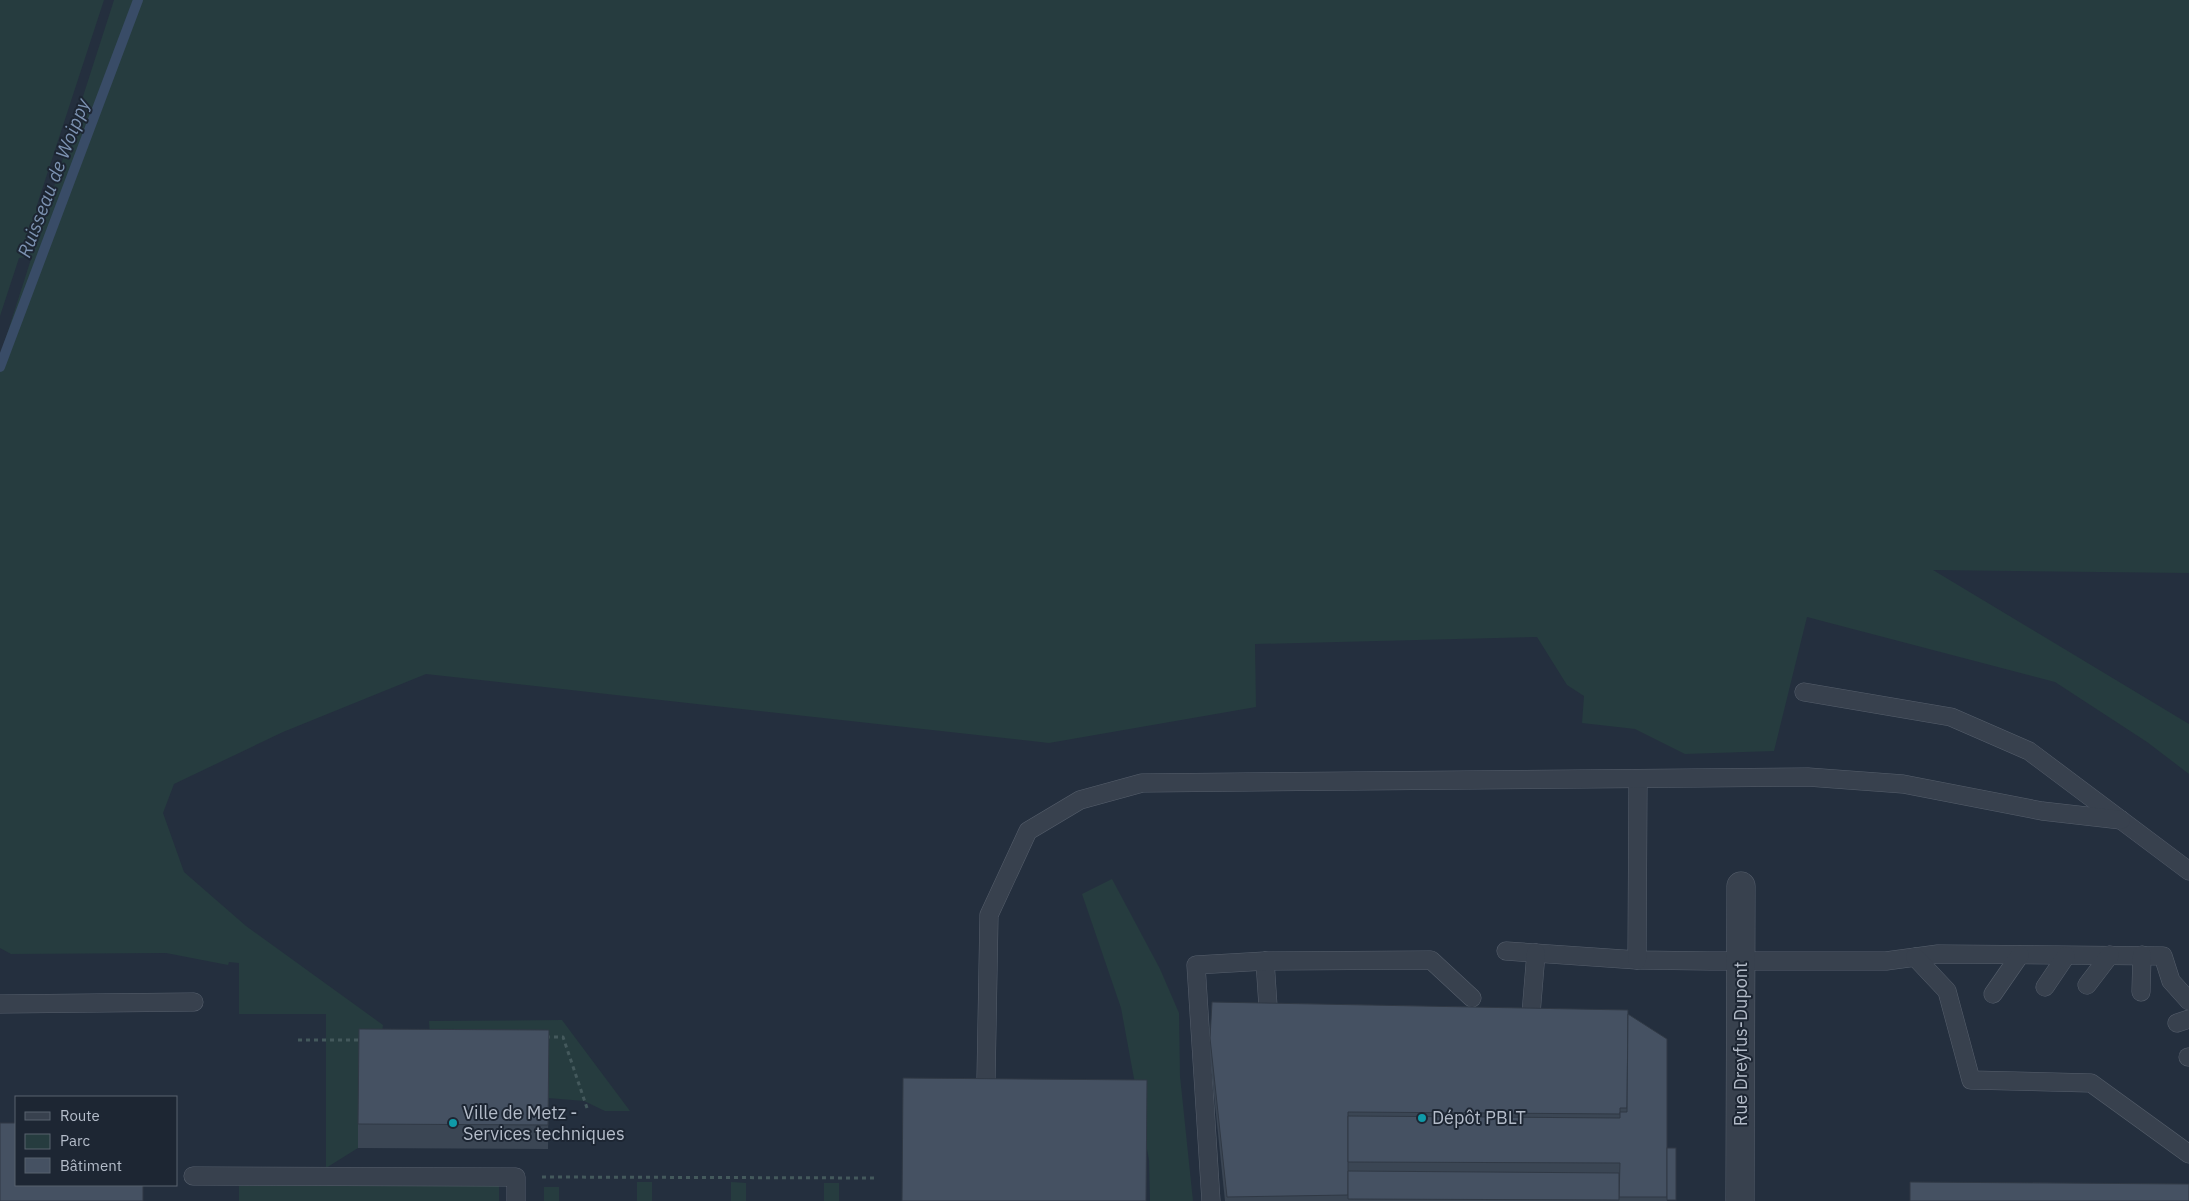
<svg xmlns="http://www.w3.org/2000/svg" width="2189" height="1201" font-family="'IBM Plex Sans',sans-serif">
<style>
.green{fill:#263c3f}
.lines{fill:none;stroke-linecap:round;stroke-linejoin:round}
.stream{stroke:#394c67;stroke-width:10}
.service-casing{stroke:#565f6c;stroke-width:19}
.minor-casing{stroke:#565f6c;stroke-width:29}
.path{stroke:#44595c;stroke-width:3;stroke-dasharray:4 4;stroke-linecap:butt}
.service{stroke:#38414e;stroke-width:18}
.minor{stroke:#38414e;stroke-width:28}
.wall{fill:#3b4654}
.building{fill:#455162;stroke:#303945}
.culture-dot{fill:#0f9aa8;stroke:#1d2633;stroke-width:2}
.labels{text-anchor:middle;stroke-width:4;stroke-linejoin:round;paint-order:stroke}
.street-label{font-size:18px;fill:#b4bcc9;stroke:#1d2633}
.poi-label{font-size:18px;fill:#b4bcc9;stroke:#1d2633;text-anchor:start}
.water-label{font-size:19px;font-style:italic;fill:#7c92b1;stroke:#1d2633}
</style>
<rect width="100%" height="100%" fill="#242f3e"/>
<!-- green -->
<g class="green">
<path d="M0,0H104L36,208L49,202L114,0H2189V573L1933,570L2189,724V774L2147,742L2055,682L1807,617L1774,751L1685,754L1635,729L1582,723L1584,696L1567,685L1537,637L1255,644L1256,707L1049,743L426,674L283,732L174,784L163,813L184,872L246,926L383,1025L379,1054H359L358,1148L326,1168V1014H239V963L229,962L228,965L166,953L11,954L0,948V356L32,256L19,258L0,316Z"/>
<path d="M1112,879L1160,969L1179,1013L1180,1076L1193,1201H1150L1149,1160L1121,1008L1082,894Z"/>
<path d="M562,1020L630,1111H605L584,1101L548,1098V1055L431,1054L429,1021Z"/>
<rect x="637" y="1182" width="15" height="19"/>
<path d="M731,1182L746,1183V1201H731Z"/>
<rect x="824" y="1183" width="15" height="18"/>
<path d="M499,1185V1201H239V1186Z"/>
<rect x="544" y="1187" width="15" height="14"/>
</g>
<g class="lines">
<!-- stream -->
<path class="stream" d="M0,367L138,0"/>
<!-- service casing -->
<g class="service-casing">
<g id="service">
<path d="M1804,692L1951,717L2029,751L2189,871"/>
<path d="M1506,951L1637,960L1710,961H1886L1938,954L2163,956L2171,981L2189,1001"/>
<path d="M1915,957L1947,991L1971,1080L2091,1083L2189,1154"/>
<path d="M1637,960L1638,779"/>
<path d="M1265,961L1269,1021"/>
<path d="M2087,985L2110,955"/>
<path d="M2045,987L2066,956"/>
<path d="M2141,992L2142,955"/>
<path d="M1993,994L2020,955"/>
<path d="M0,1004L194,1002"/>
<path d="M2177,1023L2189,1019"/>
<path d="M1530,1026L1536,953"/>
<path d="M2188,1057H2189"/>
<path d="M986,1080L989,915L1028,831L1080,800L1142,783L1808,777L1903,784L2042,811L2121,820"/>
<path d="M193,1176L516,1177V1201"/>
<path d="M1211,1201L1196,965L1265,961L1431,960L1472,998"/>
</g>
</g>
<!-- minor casing -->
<g class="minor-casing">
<path id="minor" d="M1740,1201L1741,886"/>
</g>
<!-- path -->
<g class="path">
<path d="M546,1037H563L587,1108"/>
<path d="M298,1040H363"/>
<path d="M542,1177L878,1178"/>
</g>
<!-- service -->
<use href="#service" class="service"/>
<!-- minor -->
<use href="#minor" class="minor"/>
</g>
<!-- wall -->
<g class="wall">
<path d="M1628,1016L1667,1039V1201H1225L1210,1056V1038Z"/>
<path d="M549,1030L548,1149L358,1148V1124Z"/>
</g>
<!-- building -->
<g class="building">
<path d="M1212,1002L1628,1010L1627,1108H1620V1114L1348,1112V1195L1227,1197L1210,1038Z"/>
<path d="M1628,1014L1667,1039V1197H1619L1620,1163L1348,1162V1116L1620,1118V1112H1627Z"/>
<path d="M359,1029L549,1030L548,1125L358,1124Z"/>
<path d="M903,1078L1147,1080L1146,1201H902Z"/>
<path d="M0,1123H16V1185H143V1201H0Z"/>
<rect x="1667" y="1148" width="9" height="52"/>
<path d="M1348,1171L1619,1173V1200L1348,1199Z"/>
<path d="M1910,1182L2189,1184V1201H1910Z"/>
</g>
<!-- markers -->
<g class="culture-dot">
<circle cx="1422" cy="1118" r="5"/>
<circle cx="453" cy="1123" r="5"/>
</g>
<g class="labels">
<!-- street labels -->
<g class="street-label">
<text transform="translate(1741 1044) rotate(-90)" y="6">Rue Dreyfus-Dupont</text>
</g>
<!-- poi labels -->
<g class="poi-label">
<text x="463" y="1119">Ville de Metz -<tspan x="463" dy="21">Services techniques</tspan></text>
<text x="1432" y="1124">Dépôt PBLT</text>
</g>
<!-- water labels -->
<g class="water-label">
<text transform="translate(53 178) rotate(-69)" y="7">Ruisseau de Woippy</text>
</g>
</g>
<!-- legend -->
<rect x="15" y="1096" width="162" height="90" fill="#1d2633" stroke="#59626f"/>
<rect x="25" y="1112" width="25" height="8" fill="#38414e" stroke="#59626f"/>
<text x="60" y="1121" font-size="15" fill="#b4bcc9">Route</text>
<rect x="25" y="1134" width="25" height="15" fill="#263c3f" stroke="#59626f"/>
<text x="60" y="1146" font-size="15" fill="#b4bcc9">Parc</text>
<rect x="25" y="1158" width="25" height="15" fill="#455162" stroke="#59626f"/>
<text x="60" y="1171" font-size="15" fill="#b4bcc9">Bâtiment</text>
</svg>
